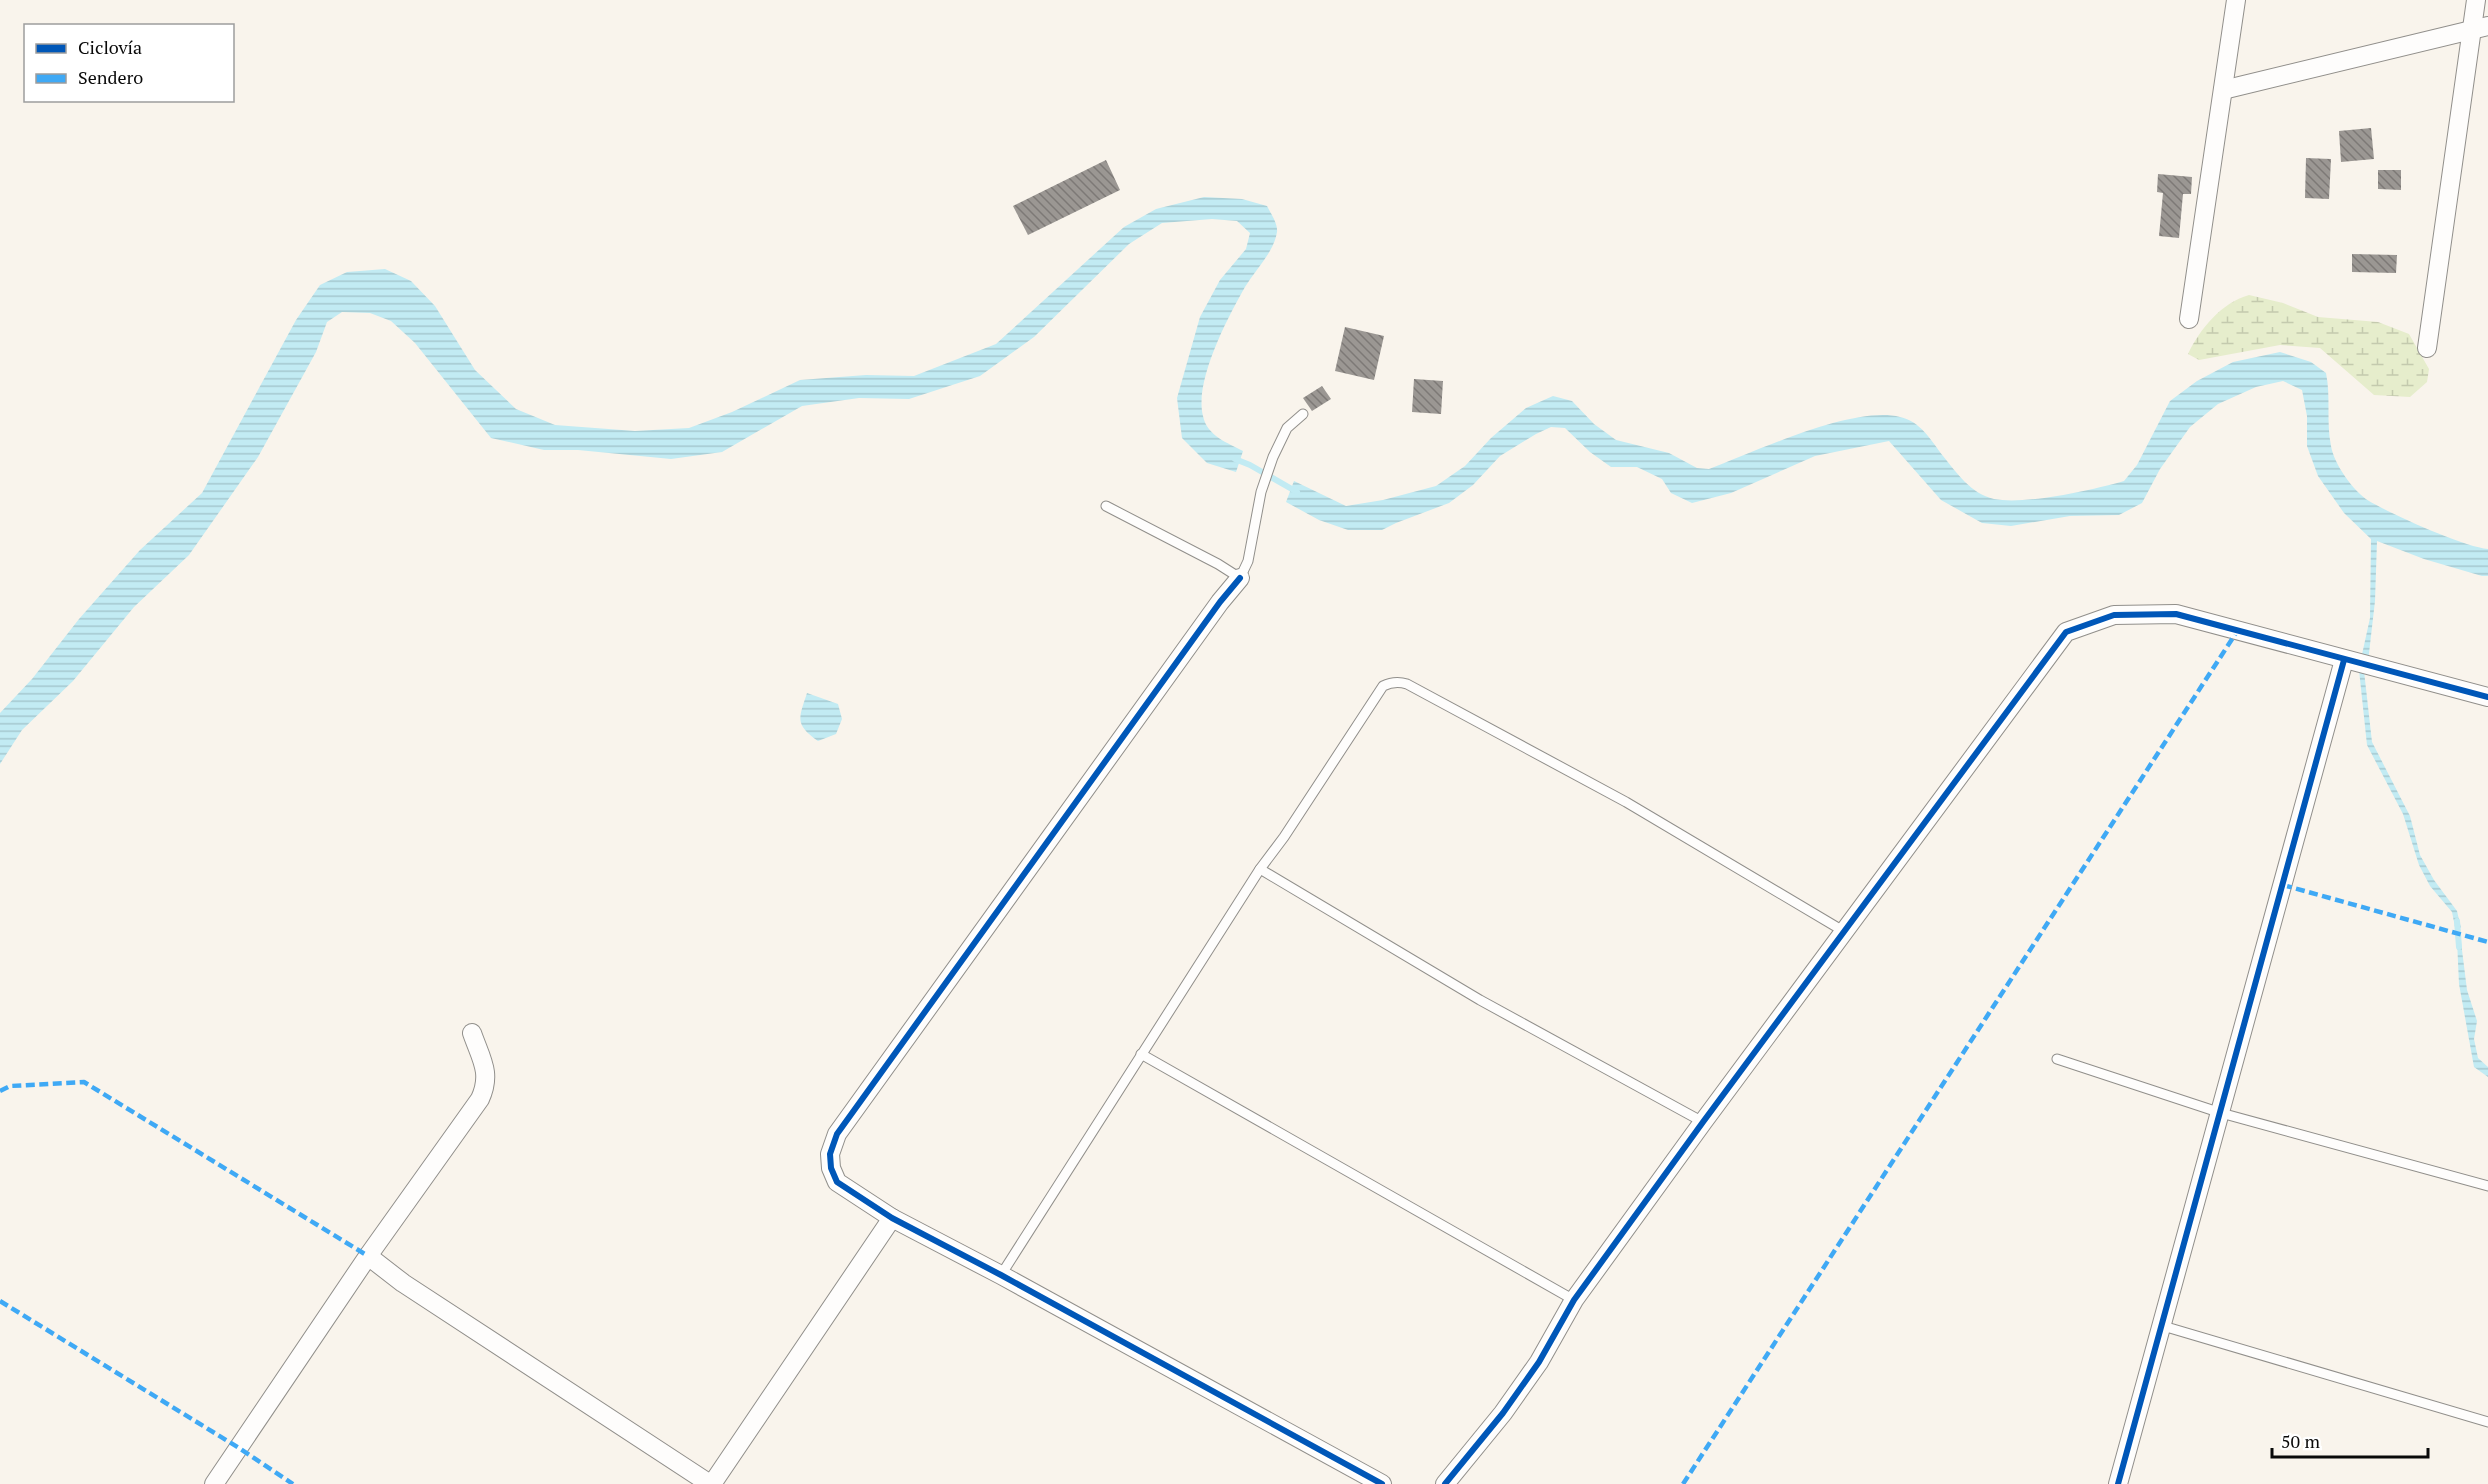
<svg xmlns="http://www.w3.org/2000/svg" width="2488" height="1484" font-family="'PT Serif',serif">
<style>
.wetland{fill:url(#wetland-marsh)}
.water{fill:url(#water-rules)}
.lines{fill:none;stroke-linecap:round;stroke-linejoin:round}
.stream{stroke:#c2ebf3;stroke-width:6}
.building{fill:url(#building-back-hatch)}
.service-casing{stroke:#918f8b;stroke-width:11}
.minor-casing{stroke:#918f8b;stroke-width:20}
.service{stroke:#fefdfc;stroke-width:9}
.minor{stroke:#fefdfc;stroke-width:18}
.quiet{stroke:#3fa9f5;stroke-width:4.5;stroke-dasharray:9 4.5;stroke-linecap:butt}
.cycleway-casing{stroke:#fff;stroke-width:10}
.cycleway{stroke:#0057b8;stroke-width:6}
</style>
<defs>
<pattern id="wetland-marsh" width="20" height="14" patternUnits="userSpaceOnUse" patternTransform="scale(1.5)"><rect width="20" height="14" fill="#e6edcc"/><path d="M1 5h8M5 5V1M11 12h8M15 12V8" fill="none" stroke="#c4caae"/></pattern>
<pattern id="water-rules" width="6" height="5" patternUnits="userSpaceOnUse" patternTransform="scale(1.5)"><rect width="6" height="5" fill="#c2ebf3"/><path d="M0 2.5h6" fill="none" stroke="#a5c8cf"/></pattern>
<pattern id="building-back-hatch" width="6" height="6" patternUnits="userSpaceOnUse" patternTransform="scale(1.5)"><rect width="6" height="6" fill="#9b9793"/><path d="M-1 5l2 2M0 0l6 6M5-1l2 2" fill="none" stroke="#7d7976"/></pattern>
</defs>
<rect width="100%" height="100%" fill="#f9f4ec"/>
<!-- wetland -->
<path class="wetland" d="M2249,295L2283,303L2318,317L2378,322L2409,334L2429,369L2427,382L2410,397L2374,395L2320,348L2280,345L2199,360L2188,354C2200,329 2221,303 2249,295Z"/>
<!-- water -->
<g class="water">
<path d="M1204,197L1242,199L1267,206C1271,214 1278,224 1277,232C1274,252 1256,269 1245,287C1228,317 1194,381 1203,416C1207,436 1228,443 1243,451L1236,472L1207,463L1182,438L1177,398L1200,317L1220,280L1246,249L1250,233L1237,221L1212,219L1162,223L1129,244L1034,337L980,376L909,399L859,398L802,406L722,452L671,459L578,450H544L491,438L415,343L391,321L370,313L342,312L327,322L316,352L258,457L189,555L134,607L73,681L22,730L0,764V713L32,679L79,619L140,550L202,493L296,320L320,285L347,272L385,269L411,281L435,306L475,370L516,409L555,425L635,431L689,428L732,412L800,380L866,375L914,376L996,344L1124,227L1156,209Z"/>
<path d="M2280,352L2311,362L2326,373C2331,397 2326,421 2331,446C2334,464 2353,491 2369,501C2391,514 2464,547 2488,549V576H2482L2424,559L2377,541L2375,601L2368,662L2361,659L2370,618L2371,539L2344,513L2318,476L2307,446V416L2302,390L2283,381L2256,387L2218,404L2190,427L2160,469L2142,503L2119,515L2070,516L2011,526L1982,523L1941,500L1889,441L1815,456L1731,493L1692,503L1671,493L1662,479L1637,467H1611L1590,452L1565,428L1551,427L1536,434L1500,456L1473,485L1449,503L1396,523L1382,530H1348L1319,520L1286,502L1294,481L1346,506L1383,500L1436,486L1465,466L1491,438L1526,408L1553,396L1572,401L1594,424L1616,440L1669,453L1697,468L1709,469C1755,452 1853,405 1900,417C1920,421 1931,440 1943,456C1956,472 1971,494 1994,499C2026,505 2093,490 2124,481L2137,465L2170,401L2197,381L2233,362Z"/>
<path d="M2359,670L2364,671L2372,742L2410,816L2420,855L2434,880L2457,911L2461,928L2455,927L2452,912L2430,886L2419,865L2403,814L2367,745Z"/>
<path d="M807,693L838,704L842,719L836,734L818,741C794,724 799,718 807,693Z"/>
<path d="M2457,940L2461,942L2467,990L2477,1021L2474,1039L2478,1058L2488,1067V1077L2474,1067L2459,984Z"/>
</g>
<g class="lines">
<!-- stream -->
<g class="stream">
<path d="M1235,459L1250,465L1297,492"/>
<path d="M2457,921L2459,947"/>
</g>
</g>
<!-- building -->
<g class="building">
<path d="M2371,128L2374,159L2341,162L2339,131Z"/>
<path d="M2306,158L2331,159L2329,199L2305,198Z"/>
<path d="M1106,160L1120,190L1028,235L1013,206Z"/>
<path d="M2378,170H2401V190L2378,189Z"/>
<path d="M2158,174L2192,177L2191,194H2183L2179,238L2159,236L2163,193L2157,192Z"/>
<path d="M2352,254L2397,255L2396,273L2352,272Z"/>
<path d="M1345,327L1384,336L1374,380L1335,371Z"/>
<path d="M1414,379L1443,381L1441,414L1412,412Z"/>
<path d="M1322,386L1331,399L1312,411L1303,398Z"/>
</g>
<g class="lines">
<!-- service casing -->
<g class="service-casing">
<g id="service">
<path d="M1106,506L1218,564L1240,578L1248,561L1261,492L1273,457L1287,428L1303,414"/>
<path d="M1260,869L1480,1000L1703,1122"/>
<path d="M1141,1054L1574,1300"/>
<path d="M2057,1059L2221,1113L2488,1186"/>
<path d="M1001,1275L1260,869L1284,837L1383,686C1391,682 1398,681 1407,684L1626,802L1845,932"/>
<path d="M2163,1326L2488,1422"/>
</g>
</g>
<!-- minor casing -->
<g class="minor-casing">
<g id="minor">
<path d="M2223,90L2488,26"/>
<path d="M2189,319L2236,0"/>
<path d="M2427,348L2476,0"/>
<path d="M1240,578L1220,602L837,1134L830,1154L831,1168L837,1182L892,1218L1001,1275L1382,1484"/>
<path d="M368,1256L403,1283L710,1484"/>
<path d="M214,1484L368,1256L480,1099C492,1073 481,1059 472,1033"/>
<path d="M712,1484L892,1218"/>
<path d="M1445,1484L1503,1413L1539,1362L1574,1300L1703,1122L2066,632L2114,615L2176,614L2488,697"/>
<path d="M2118,1484L2344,660"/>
</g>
</g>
<!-- service -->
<use href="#service" class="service"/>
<!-- minor -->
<use href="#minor" class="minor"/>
<!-- quiet -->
<g class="quiet">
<path d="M2283,885L2488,942"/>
<path d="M0,1091L10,1086L84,1082L368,1256"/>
<path d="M0,1301L239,1448L293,1484"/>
<path d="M1683,1484L2238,630"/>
</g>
<!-- cycleway casing -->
<g class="cycleway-casing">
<g id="cycleway">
<path d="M1240,578L1220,602L837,1134L830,1154L831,1168L837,1182L892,1218L1001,1275L1382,1484"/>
<path d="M1445,1484L1503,1413L1539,1362L1574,1300L1703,1122L2066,632L2114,615L2176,614L2488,697"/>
<path d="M2118,1484L2344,660"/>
</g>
</g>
<!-- cycleway -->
<use href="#cycleway" class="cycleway"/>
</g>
<!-- legend -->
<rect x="24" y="24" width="210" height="78" fill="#ffffff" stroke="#9d9d9d" stroke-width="1.5"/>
<rect x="36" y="44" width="30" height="9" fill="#0057b8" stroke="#9d9d9d" stroke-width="1.5"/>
<text x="78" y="54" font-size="18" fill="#090909">Ciclovía</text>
<rect x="36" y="74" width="30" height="9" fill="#3fa9f5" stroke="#9d9d9d" stroke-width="1.5"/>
<text x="78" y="84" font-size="18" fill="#090909">Sendero</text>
<!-- scale -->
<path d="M2272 1448v9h156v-9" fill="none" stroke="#090909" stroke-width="3"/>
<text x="2281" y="1448" font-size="18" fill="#090909" stroke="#ffffff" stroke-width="4.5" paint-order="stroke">50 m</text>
</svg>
